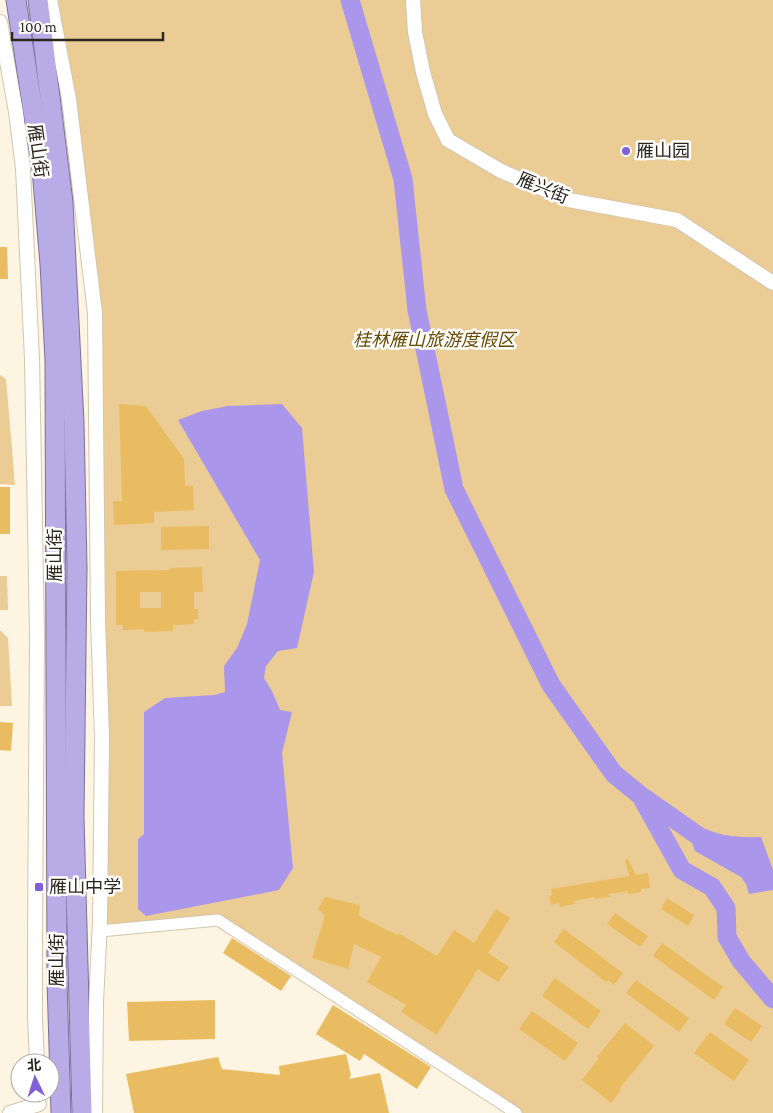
<svg xmlns="http://www.w3.org/2000/svg" width="773" height="1113" font-family="'Crimson Pro','Noto Sans SC',serif">
<style>
.green{fill:#ebcc94}
.water{fill:#aa97eb}
.lines{fill:none;stroke-linecap:round;stroke-linejoin:round}
.river{stroke:#aa97eb;stroke-width:19}
.building{fill:#eabc62;fill-rule:evenodd}
.minor-casing{stroke:#d2c6af;stroke-width:13}
.tertiary-casing{stroke:#d2c6af;stroke-width:16}
.trunk-casing{stroke:#7c709b;stroke-width:21}
.minor{stroke:#fff;stroke-width:11}
.tertiary{stroke:#fff;stroke-width:14}
.trunk{stroke:#b8ace6;stroke-width:19}
.poi-dot{fill:#825ed8;stroke:#fff;stroke-width:2}
.labels{text-anchor:middle;stroke-width:5;stroke-linejoin:round;paint-order:stroke}
.street-label{font-size:18px;fill:#2b271e;stroke:#fff}
.poi-label{font-size:18px;fill:#2b271e;stroke:#fff;text-anchor:start}
.park-label{font-size:18px;font-style:italic;fill:#684a00;stroke:#fff}
</style>
<rect width="100%" height="100%" fill="#fef4e2"/>
<!-- green -->
<g class="green">
<path d="M50,0H773V1113H516L219,920L100,931L95,313Z"/>
<path d="M0,375L6,379L15,485L0,484Z"/>
<path d="M0,576H7L8,610H0Z"/>
<path d="M0,630L8,638L12,706H0Z"/>
</g>
<!-- water -->
<g class="water">
<path d="M282,404L302,428L314,572L297,648L278,651L266,666L264,678L272,691L280,710L292,712L282,753L293,868L279,890L146,916L138,909V839L144,834V712L165,698L214,695L225,692L224,666L237,648L247,624L260,560L178,420L202,411L228,406Z"/>
<path d="M683,818C712,834 727,838 761,837L773,870V890L749,894L746,884L741,877L695,851Z"/>
</g>
<g class="lines">
<!-- river -->
<g class="river">
<path d="M350,0L403,179L417,310L454,489L551,685L614,774L640,795L707,842"/>
<path d="M643,800L682,870L712,887L726,908L727,937L741,961L773,999"/>
</g>
</g>
<!-- building -->
<g class="building">
<path d="M0,247H7L8,279H0Z"/>
<path d="M119,404L146,406L184,459L185,486H193L194,510L154,512V523L114,525L113,501H122Z"/>
<rect x="0" y="487" width="10" height="47"/>
<path d="M209,526V549L161,550V527Z"/>
<path d="M202,567L203,592H194V609H198V619H194V624L173,625V631L144,632V629L123,630V625H116V571L170,570V568ZM140,592H161V608H140Z"/>
<path d="M0,722L13,723L11,751L0,750Z"/>
<path d="M628,859L636,875L648,873L650,888L641,889V892L628,894V891L608,894L610,897L595,899V897L574,901L575,904L560,907L559,903L551,905L549,896L552,895L551,889L629,876L625,860Z"/>
<path d="M325,897L360,905L359,916L397,935L398,933L437,956L454,930L474,943L496,909L510,918L488,953L509,967L498,982L478,969L437,1035L401,1012L406,1005L367,982L381,957L354,944L348,969L312,958L325,915L318,909Z"/>
<path d="M667,898L694,915L688,926L661,909Z"/>
<path d="M615,913L648,936L640,947L607,924Z"/>
<path d="M564,929L623,973L614,985L608,980L606,982L554,942Z"/>
<path d="M232,938L291,976L281,991L223,953Z"/>
<path d="M662,943L723,987L714,1000L653,956Z"/>
<path d="M555,978L601,1011L588,1029L542,996Z"/>
<path d="M636,980L689,1018L679,1032L626,993Z"/>
<path d="M215,1000V1039L129,1041L127,1002Z"/>
<path d="M333,1005L431,1067L417,1089L364,1054L360,1061L316,1034Z"/>
<path d="M735,1008L762,1026L751,1042L724,1024Z"/>
<path d="M532,1011L578,1043L565,1061L519,1029Z"/>
<path d="M625,1023L654,1046L620,1088L621,1090L611,1103L582,1080L599,1058L597,1057Z"/>
<path d="M710,1032L749,1060L734,1081L694,1053Z"/>
<path d="M346,1054L351,1075L349,1079L380,1073L389,1113H134L126,1074L218,1057L222,1069L280,1075L279,1066Z"/>
</g>
<g class="lines">
<!-- minor casing -->
<g class="minor-casing">
<path id="minor" d="M100,931L218,920L516,1113"/>
</g>
<!-- tertiary casing -->
<g class="tertiary-casing">
<g id="tertiary">
<path d="M50,0L69,99L95,313L98,620L102,737L100,921L96,1003L95,1113"/>
<path d="M413,0L415,32L423,72L435,114L448,140L501,171L569,200L677,220L773,283"/>
<path d="M0,22L16,112L23,169L32,359L37,636L35,937V1018L37,1063"/>
<path d="M10,1113L39,1104"/>
</g>
</g>
<!-- trunk casing -->
<g class="trunk-casing">
<g id="trunk">
<path d="M16,0L42,169L50,264L55,360L57,981L61,1113"/>
<path d="M38,0L63,202L74,422L77,567L74,817L82,1113"/>
</g>
</g>
<!-- minor -->
<use href="#minor" class="minor"/>
<!-- tertiary -->
<use href="#tertiary" class="tertiary"/>
<!-- trunk -->
<use href="#trunk" class="trunk"/>
</g>
<!-- markers -->
<g class="poi-dot">
<circle cx="626" cy="151" r="5"/>
<rect x="34" y="882" width="10" height="10" rx="2.5"/>
</g>
<g class="labels">
<!-- street labels -->
<g class="street-label">
<text transform="translate(38 151) rotate(82)" y="6">雁山街</text>
<text transform="translate(543 188) rotate(22)" y="6">雁兴街</text>
<text transform="translate(55 555) rotate(-90)" y="6">雁山街</text>
<text transform="translate(57 960) rotate(-90)" y="6">雁山街</text>
</g>
<!-- poi labels -->
<g class="poi-label">
<text x="636" y="157">雁山园</text>
<text x="49" y="893">雁山中学</text>
</g>
<!-- park labels -->
<g class="park-label">
<text x="434" y="346">桂林雁山旅游度假区</text>
</g>
</g>
<!-- north arrow -->
<g transform="translate(35 1078) rotate(356)"><circle r="24" fill="#ffffff" stroke="#aaa9a5"/>
<path d="M0-4L9 19L0 12L-9 19Z" fill="#825ed8"/>
<text y="-8" font-size="14" font-weight="bold" text-anchor="middle" fill="#2b271e">北</text>
</g>
<!-- scale -->
<path d="M12 32v8h151v-8" fill="none" stroke="#2b271e" stroke-width="2.5"/>
<text x="20" y="32" font-size="15" fill="#2b271e" stroke="#ffffff" stroke-width="4" paint-order="stroke">100 m</text>
</svg>
